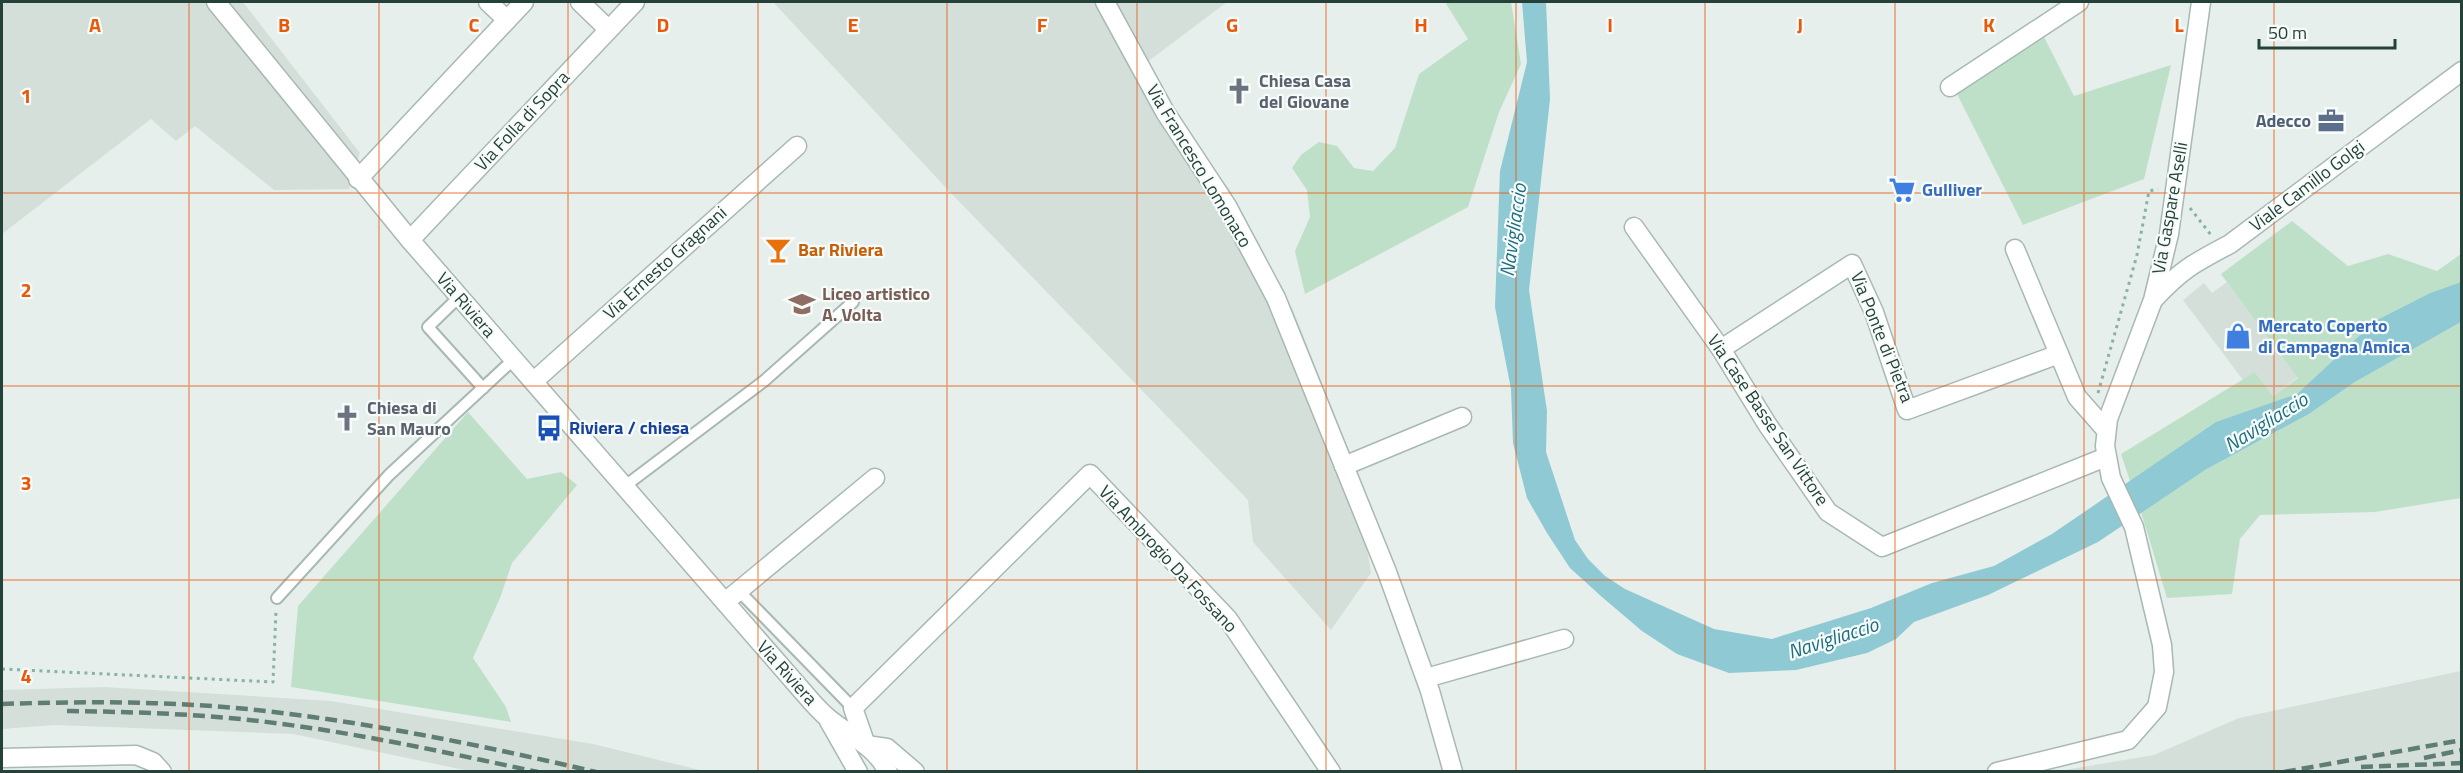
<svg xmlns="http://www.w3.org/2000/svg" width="2463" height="773" font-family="'Titillium Web',sans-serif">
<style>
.built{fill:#d4dfda}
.green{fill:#bfe0c8}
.water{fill:#8ec9d4}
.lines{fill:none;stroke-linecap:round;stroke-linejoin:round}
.service-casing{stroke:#a8b8b2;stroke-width:14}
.minor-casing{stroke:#a8b8b2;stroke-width:21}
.tertiary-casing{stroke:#a8b8b2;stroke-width:21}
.path{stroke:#86b3a5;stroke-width:3;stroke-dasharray:3 4.5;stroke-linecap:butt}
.service{stroke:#fff;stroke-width:10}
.minor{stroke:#fff;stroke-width:18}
.tertiary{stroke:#fff;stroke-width:18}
.rail{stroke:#5f7d75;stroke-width:4.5;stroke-dasharray:12 6;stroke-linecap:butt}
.grid{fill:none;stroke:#e8590c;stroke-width:1.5;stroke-opacity:0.55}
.labels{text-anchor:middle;stroke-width:4.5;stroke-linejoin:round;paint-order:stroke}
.worship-label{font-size:18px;font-weight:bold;fill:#5b616d;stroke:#f7fbf9;text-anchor:start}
.street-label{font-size:18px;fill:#24423a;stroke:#f7fbf9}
.service-label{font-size:18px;font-weight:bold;fill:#4e5e75;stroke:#f7fbf9;text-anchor:end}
.shop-label{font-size:18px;font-weight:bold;fill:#366cbe;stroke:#f7fbf9;text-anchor:start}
.food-label{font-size:18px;font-weight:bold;fill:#c56008;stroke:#f7fbf9;text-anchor:start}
.education-label{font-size:18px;font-weight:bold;fill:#785e54;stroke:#f7fbf9;text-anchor:start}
.transit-label{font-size:18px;font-weight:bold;fill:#164399;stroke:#f7fbf9;text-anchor:start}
.water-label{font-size:20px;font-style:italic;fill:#1c6f80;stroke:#f7fbf9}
.grid-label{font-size:20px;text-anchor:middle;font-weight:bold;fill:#e8590c;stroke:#f7fbf9;stroke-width:4.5;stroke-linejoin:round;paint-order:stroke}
</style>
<rect width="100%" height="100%" fill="#e6efeb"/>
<!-- built -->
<g class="built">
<path d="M2,2H243L360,153L349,189L274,190L195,126L176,141L151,119L2,234Z"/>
<path d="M773,2H1227L1142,66L1176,118L1229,189L1293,310L1352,458L1371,573L1331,630L1253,542L1248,500L949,191Z"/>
<path d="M2227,282L2298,377L2273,396L2255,372L2243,380L2183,300L2204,283L2212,293Z"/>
<path d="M2461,671V771H2059L2154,755L2239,718Z"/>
<path d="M104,687L331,701L593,744L704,771H469L293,734L55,725L2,729V690Z"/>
</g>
<!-- green -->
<g class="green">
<path d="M1445,2H1511L1521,64L1499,112L1468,207L1305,294L1295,251L1310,217L1307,190L1292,168L1301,155L1319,142L1337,146L1354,168L1373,171L1395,148L1419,74L1468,39Z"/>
<path d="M2041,31L2074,96L2171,65L2144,179L2023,225L1957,94Z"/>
<path d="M2292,221L2348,266L2388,254L2437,271L2461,254V282L2430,293L2375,321L2297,394L2270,404L2161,460L2130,481L2121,454L2255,372L2273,396L2298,378L2221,274Z"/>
<path d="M2461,322V498L2375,512L2260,515L2240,539L2232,594L2167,598L2141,512L2205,470L2309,414L2355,382Z"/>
<path d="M468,412L527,479L561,472L577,485L512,563L500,598L473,658L506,707L511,722L291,687L298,606Z"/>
</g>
<!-- water -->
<path class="water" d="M1522,2H1546L1550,99L1529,290L1547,411L1546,452L1575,540L1588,559L1605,576L1625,589L1714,629L1772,639L1871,608L1932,583L1994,566L2052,534L2216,422L2297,394L2375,321L2430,293L2461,282V322L2355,382L2309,414L2205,470L2098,542L1988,595L1914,622L1896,639L1867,653L1796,670L1729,673L1677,654L1642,631L1602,597L1570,568L1547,533L1527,498L1513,443L1511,389L1495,307L1500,171L1527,62Z"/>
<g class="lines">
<!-- service casing -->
<g class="service-casing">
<g id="service">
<path d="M459,297L428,327L483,388"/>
<path d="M625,486L764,381L853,302"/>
<path d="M738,590L853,708"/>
<path d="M277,598L389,475L514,359"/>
</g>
</g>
<!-- minor casing -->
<g class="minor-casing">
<g id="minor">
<path d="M488,2L507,20"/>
<path d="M580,2L608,29"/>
<path d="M1105,2L1165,112L1227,206L1276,298L1387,572L1430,691L1453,772"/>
<path d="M1950,87L2079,2"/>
<path d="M358,179L524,2"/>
<path d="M1634,227L1721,349L1767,424L1828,512L1882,547L2106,457"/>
<path d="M410,240L635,2"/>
<path d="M2015,249L2077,397L2106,430"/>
<path d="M1721,349L1852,264L1874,312L1907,410L2059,354"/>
<path d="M534,381L797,146"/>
<path d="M1344,466L1462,417"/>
<path d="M725,602L875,478"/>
<path d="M1426,678L1564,639"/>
<path d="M866,745L853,708L1090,474L1228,619L1331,772"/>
<path d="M2,758L136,755L153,762L162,772"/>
</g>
</g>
<!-- tertiary casing -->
<g class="tertiary-casing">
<g id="tertiary">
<path d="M216,2L410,240L798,686C807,696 817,709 828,718C848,735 876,746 888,772"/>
<path d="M2154,299C2182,269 2194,263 2230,244L2462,71"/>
<path d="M829,721L858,772"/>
<path d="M866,745L887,748L915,772"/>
<path d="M1997,772L2128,740L2157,707L2164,672L2162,645L2134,527L2111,478L2105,446L2108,419L2153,300L2169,234L2201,2"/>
</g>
</g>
<!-- path -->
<g class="path">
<path d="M2190,208L2211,235"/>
<path d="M2098,393L2137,255L2149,191L2158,189"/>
<path d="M2,669L273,682L276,611"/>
</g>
<!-- service -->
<use href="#service" class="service"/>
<!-- minor -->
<use href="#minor" class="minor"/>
<!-- tertiary -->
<use href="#tertiary" class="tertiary"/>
<!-- rail -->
<g class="rail">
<path d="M2,704C92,701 184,701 274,712C383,725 489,747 596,772"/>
<path d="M67,711C139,712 211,714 282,724C368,735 453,754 538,772"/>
<path d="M2424,758L2462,750"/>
<path d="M2361,767L2462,763"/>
<path d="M2284,772L2462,740"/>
</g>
</g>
<!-- grid -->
<path class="grid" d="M189,2V772M379,2V772M568,2V772M758,2V772M947,2V772M1137,2V772M1326,2V772M1516,2V772M1705,2V772M1895,2V772M2084,2V772M2274,2V772M2,193H2462M2,386H2462M2,580H2462"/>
<!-- icons -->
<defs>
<g id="church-bare" transform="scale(2.07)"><path d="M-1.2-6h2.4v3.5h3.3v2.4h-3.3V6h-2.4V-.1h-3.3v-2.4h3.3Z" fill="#6b7280" stroke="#f7fbf9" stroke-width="2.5" paint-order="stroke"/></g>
<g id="office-bare" transform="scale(2.07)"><path d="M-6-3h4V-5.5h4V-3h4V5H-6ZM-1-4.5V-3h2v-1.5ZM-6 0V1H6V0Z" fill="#5c6f8a" stroke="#f7fbf9" stroke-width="2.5" paint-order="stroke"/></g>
<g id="supermarket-bare" transform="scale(2.07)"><path d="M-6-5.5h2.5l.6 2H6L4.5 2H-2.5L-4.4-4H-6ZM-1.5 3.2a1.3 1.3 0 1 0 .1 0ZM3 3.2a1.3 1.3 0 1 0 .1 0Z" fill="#3f7fe0" stroke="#f7fbf9" stroke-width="2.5" paint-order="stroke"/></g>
<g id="bar-bare" transform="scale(2.07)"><path d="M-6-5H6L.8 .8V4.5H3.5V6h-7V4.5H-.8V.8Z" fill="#e8710a" stroke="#f7fbf9" stroke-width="2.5" paint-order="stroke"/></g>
<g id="school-bare" transform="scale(2.07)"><path d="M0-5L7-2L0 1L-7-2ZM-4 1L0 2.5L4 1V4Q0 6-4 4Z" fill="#8d6e63" stroke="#f7fbf9" stroke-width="2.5" paint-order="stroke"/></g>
<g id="shop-bare" transform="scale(2.07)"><path d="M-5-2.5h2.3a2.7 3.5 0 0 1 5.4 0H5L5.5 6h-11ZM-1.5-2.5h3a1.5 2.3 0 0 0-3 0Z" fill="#3f7fe0" stroke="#f7fbf9" stroke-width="2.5" paint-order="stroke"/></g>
<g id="bus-bare" transform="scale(2.07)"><path d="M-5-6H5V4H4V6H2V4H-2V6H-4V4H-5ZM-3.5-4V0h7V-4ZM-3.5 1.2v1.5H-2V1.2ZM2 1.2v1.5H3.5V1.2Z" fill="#1a4fb4" stroke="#f7fbf9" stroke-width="2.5" paint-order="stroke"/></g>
</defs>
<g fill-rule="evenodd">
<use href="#church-bare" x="1239" y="91"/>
<use href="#office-bare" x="2331" y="121"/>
<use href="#supermarket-bare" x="1902" y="190"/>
<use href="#bar-bare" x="778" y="250"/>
<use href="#school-bare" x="802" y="304"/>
<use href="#shop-bare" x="2238" y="336"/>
<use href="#church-bare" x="347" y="418"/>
<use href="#bus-bare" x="549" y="428"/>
</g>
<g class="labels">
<!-- worship labels -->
<g class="worship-label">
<text x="1259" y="87">Chiesa Casa<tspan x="1259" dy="21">del Giovane</tspan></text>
<text x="367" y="414">Chiesa di<tspan x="367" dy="21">San Mauro</tspan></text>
</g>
<!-- street labels -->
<g class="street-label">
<text transform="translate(522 121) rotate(-47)" y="6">Via Folla di Sopra</text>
<text transform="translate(1199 166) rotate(59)" y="6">Via Francesco Lomonaco</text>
<text transform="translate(2307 186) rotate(-37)" y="6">Viale Camillo Golgi</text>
<text transform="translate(2170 208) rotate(-80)" y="6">Via Gaspare Aselli</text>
<text transform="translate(665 263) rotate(-42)" y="6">Via Ernesto Gragnani</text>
<text transform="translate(466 305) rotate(49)" y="6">Via Riviera</text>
<text transform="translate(1882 337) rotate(68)" y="6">Via Ponte di Pietra</text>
<text transform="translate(1768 420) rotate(56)" y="6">Via Case Basse San Vittore</text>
<text transform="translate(1168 559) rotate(47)" y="6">Via Ambrogio Da Fossano</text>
<text transform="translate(787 673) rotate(48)" y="6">Via Riviera</text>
</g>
<!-- service labels -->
<g class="service-label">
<text x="2311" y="127">Adecco</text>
</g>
<!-- shop labels -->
<g class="shop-label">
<text x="1922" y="196">Gulliver</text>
<text x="2258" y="332">Mercato Coperto<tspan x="2258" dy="21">di Campagna Amica</tspan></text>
</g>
<!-- food labels -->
<g class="food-label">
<text x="798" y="256">Bar Riviera</text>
</g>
<!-- education labels -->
<g class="education-label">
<text x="822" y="300">Liceo artistico<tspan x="822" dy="21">A. Volta</tspan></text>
</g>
<!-- transit labels -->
<g class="transit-label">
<text x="569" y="434">Riviera / chiesa</text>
</g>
<!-- water labels -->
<g class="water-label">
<text transform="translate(1513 230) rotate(-82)" y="7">Navigliaccio</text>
<text transform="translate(2266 422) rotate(-32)" y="7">Navigliaccio</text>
<text transform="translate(1833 638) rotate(-18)" y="7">Navigliaccio</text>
</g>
</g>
<g class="grid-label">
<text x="95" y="32">A</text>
<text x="284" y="32">B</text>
<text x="474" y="32">C</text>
<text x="663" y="32">D</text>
<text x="853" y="32">E</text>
<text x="1042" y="32">F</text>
<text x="1232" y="32">G</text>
<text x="1421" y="32">H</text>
<text x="1610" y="32">I</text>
<text x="1800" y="32">J</text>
<text x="1989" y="32">K</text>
<text x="2179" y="32">L</text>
<text x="26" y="103">1</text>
<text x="26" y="297">2</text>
<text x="26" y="490">3</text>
<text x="26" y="683">4</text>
</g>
<!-- border -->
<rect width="2463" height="773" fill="none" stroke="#24423a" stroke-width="6"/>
<!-- scale -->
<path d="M2259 39v9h136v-9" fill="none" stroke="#24423a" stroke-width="3"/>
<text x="2268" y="39" font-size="18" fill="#24423a" stroke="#f7fbf9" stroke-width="4.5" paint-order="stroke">50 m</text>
</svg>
